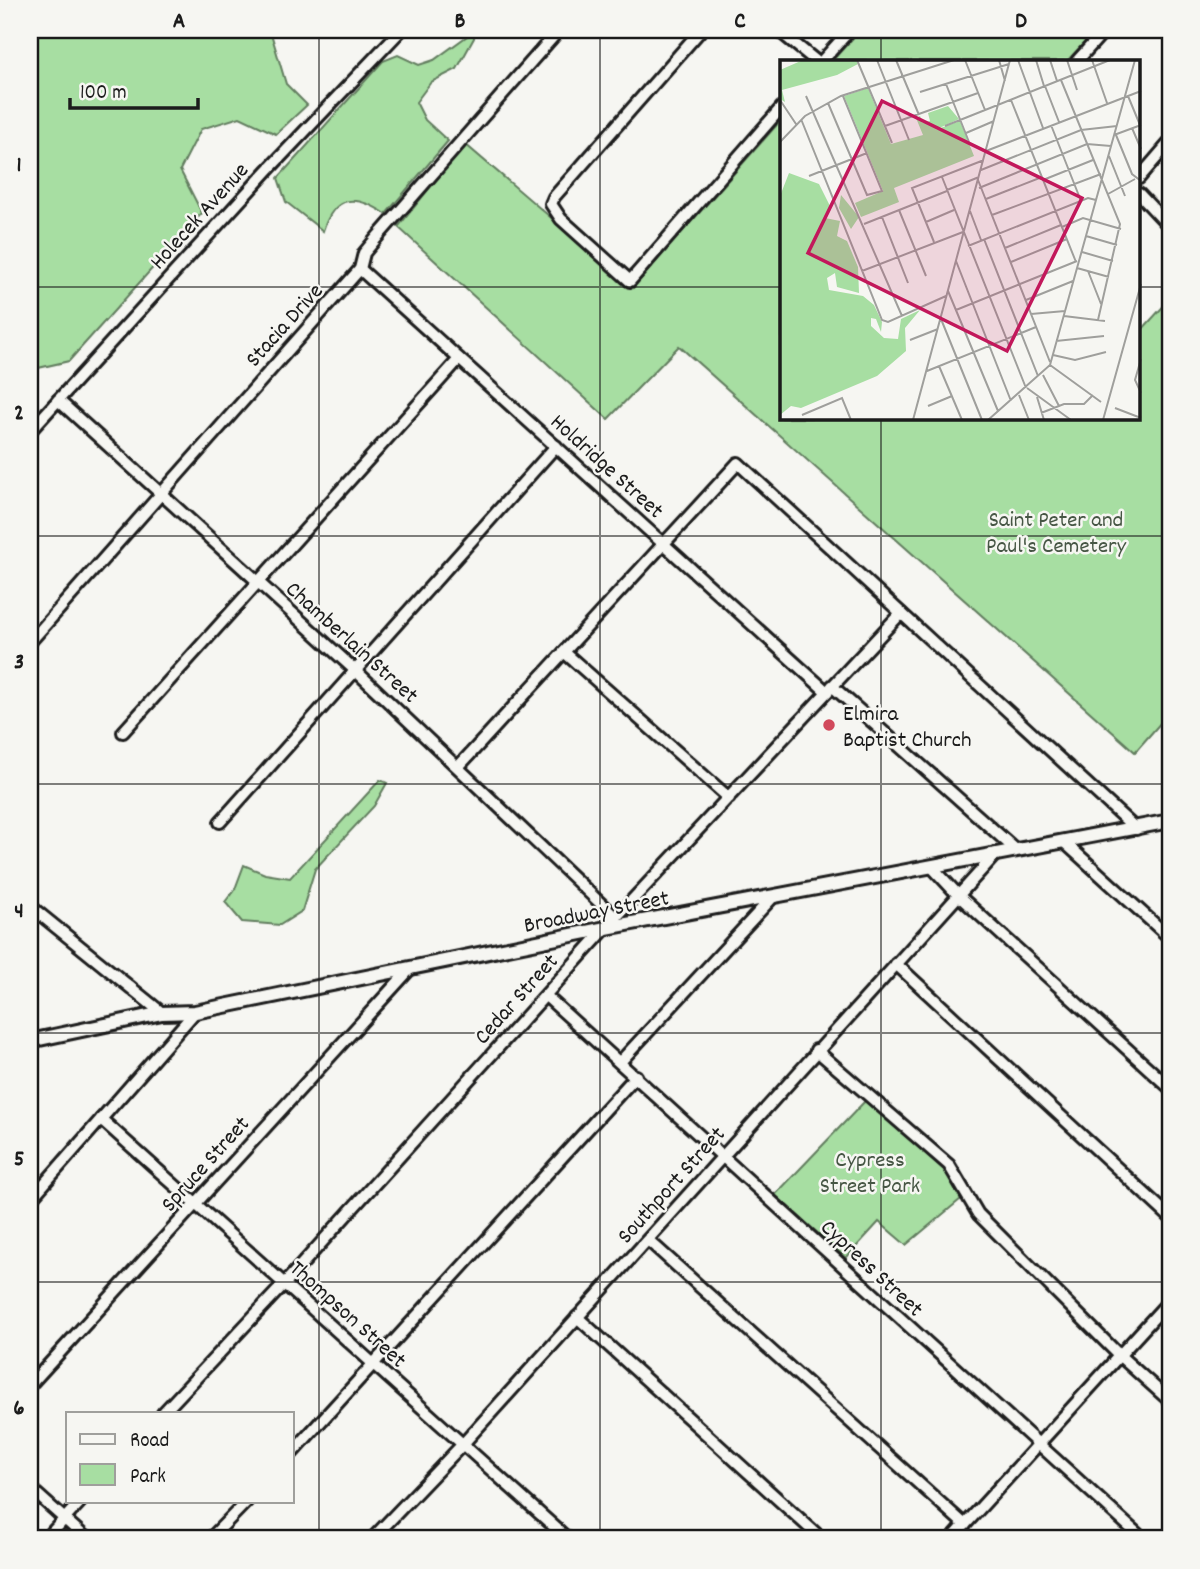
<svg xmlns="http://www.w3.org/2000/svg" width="1200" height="1569" font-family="Dekko,sans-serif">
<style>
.green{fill:#a7dea2;stroke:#627d5f;stroke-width:2}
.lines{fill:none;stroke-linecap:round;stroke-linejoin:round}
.minor-casing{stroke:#1c1c1c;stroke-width:16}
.tertiary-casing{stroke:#1c1c1c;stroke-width:18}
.minor{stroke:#f6f6f2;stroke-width:10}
.tertiary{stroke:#f6f6f2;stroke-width:12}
.grid{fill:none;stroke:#1c1c1c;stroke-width:2;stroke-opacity:0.55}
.poi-dot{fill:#d1495b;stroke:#f6f6f2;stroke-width:2.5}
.labels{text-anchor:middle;stroke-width:5;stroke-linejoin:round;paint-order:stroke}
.street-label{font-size:23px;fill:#1c1c1c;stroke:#f6f6f2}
.park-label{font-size:23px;fill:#465644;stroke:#f6f6f2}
.poi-label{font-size:23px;fill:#1c1c1c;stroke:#f6f6f2;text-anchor:start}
.inset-road{fill:none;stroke:#9f9f9c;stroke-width:2}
.view{fill:#c2185b;fill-opacity:0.15;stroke:#c2185b;stroke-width:3.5}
.inset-edge{fill:none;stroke:#1c1c1c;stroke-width:3.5}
.neatline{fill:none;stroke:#1c1c1c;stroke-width:2.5}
.grid-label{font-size:23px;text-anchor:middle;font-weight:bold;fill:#1c1c1c}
</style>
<rect width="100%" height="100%" fill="#f6f6f2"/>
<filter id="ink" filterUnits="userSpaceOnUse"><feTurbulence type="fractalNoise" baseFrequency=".0143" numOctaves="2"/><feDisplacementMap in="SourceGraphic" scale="14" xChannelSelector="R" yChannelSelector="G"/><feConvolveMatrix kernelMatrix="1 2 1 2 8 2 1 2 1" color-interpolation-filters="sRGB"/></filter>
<g filter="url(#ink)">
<!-- green -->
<g class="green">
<path d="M30,30H270L286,84L307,105L276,134L240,117L201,129L180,170L202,213L69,361L34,369L30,376Z"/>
<path d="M860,30H1096L1067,61H832Z"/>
<path d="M474,31V38L457,69L431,82L416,102L425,120L448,141L386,214C357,195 335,193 323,231L286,202L278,178L383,61L398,55L419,65L434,60Z"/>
<path d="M782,119V418H1139V333L1170,299V712L1135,752L679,346L608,419L398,227L465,144L633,288Z"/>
<path d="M380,780L387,783L374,806L315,869L302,911L280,925L242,922L225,902L235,889L244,865L265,874L290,878Z"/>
<path d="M866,1100L946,1172L961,1199L906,1245L879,1222L846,1258L775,1195Z"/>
</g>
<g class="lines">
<!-- minor casing -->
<g class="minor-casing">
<g id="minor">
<path d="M701,30L554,197L551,204L561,219L630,281L782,107"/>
<path d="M778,30L816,61"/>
<path d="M822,61L850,30"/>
<path d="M1077,61L1105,30"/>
<path d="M1139,178L1170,142"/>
<path d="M1139,194L1170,227"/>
<path d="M360,269L827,692"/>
<path d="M58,400L356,671L616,918"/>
<path d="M30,431L267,171L401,30"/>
<path d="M30,642L360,269L364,253L379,235L559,30"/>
<path d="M564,652L729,798"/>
<path d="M832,686L1016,850"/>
<path d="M123,732L459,359"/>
<path d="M459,766L738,463L1136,829"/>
<path d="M220,822L556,446"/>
<path d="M1063,841L1170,938"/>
<path d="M932,867L958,895L1170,1088"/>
<path d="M30,906L162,1013"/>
<path d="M896,964L1170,1217"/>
<path d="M546,996L1143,1539"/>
<path d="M816,1050L949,1165L978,1214L1120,1356L1170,1401"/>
<path d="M620,1062L771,899"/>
<path d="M101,1119L568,1539"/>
<path d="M30,1200L195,1012"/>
<path d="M648,1240L965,1525"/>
<path d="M577,1317L822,1539"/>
<path d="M30,1385L410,969"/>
<path d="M163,1413L285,1283L606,928L901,613"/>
<path d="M292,1453L636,1076"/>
<path d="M30,1488L87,1539"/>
<path d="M46,1539L81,1501"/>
<path d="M210,1539L247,1501"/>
<path d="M372,1539L462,1445L996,854"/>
<path d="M952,1539L1170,1300"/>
</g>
</g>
<!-- tertiary casing -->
<g class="tertiary-casing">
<path id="tertiary" d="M30,1041L162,1013L195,1012L606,928L1170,821"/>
</g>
<!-- minor -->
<use href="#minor" class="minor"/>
<!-- tertiary -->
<use href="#tertiary" class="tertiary"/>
</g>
</g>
<!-- grid -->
<path class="grid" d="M319,30V1539M600,30V1539M881,30V61M30,287H782M1139,287H1170M881,418V1539M30,536H1170M30,784H1170M30,1033H1170M30,1282H1170"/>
<!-- markers -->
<circle class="poi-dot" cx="829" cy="725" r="7"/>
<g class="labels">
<!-- street labels -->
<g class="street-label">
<text transform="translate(198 215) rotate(-48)" y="8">Holecek Avenue</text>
<text transform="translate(283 324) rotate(-48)" y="8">Stacia Drive</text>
<text transform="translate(608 465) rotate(42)" y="8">Holdridge Street</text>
<text transform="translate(353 641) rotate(42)" y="8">Chamberlain Street</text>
<text transform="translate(596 910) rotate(-11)" y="8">Broadway Street</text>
<text transform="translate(515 998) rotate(-48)" y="8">Cedar Street</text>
<text transform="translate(204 1163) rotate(-48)" y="8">Spruce Street</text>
<text transform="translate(670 1184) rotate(-48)" y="8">Southport Street</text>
<text transform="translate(873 1267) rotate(43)" y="8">Cypress Street</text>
<text transform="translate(349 1313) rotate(42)" y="8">Thompson Street</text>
</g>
<!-- park labels -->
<g class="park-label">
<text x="1056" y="526">Saint Peter and<tspan x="1056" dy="26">Paul's Cemetery</tspan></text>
<text x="870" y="1166">Cypress<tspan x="870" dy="26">Street Park</tspan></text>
</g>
<!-- poi labels -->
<g class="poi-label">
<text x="843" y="720">Elmira<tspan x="843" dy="26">Baptist Church</tspan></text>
</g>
</g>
<!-- overview -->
<g transform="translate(780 60)">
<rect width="360" height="360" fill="#f6f6f2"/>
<path d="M23,0H76L78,4L57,15L2,30L5,42L0,39V10ZM88,28L111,84L143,75L136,58L140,56L143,63L150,61L148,53L168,46L179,59L155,70L180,61L194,96L114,128L119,142L81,157L75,143L103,131L64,36ZM9,113L39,124L50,146L45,158L60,161L57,176L67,181L78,207L79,233L57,227L55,213L47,218L49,230L83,236L94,245L102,262L101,272L96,259L91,258V266L104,278L118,279L121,259L140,250L125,268L126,291L97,316L21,348L11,346L0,355V136ZM61,135L79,157L71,169L59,148Z" fill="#a7dea2"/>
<path class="inset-road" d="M77,0L112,83M97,0L129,80M116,0L139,55M185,0L205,50M219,0L225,21M238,0L263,68M256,0L264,26M270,0L277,21M287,0L297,30M312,0L327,43M281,20L340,164L318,260M166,24L189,82M265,26L279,62M140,32L229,4M26,36L122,256M348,36L360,65M0,40L16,64M231,40L296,202M48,43L87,135L102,131L63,36M21,59L102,260L108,262L166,236M271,65L301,141M105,66L198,33M165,66L330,0M352,68L361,89M186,73L214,61M334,75L361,65M336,75L352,114L361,121M0,82L25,56L61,36L174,0M206,91L361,31M329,96L345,136M201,110L301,70L337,66M29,116L87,93M162,117L246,328M198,120L270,302M263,120L313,100M199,128L307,84L331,86M167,130L199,117M328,134L355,119M206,139L262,117M119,150L146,216M190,151L201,180M212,155L321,114M102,157L128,223M146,162L174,150M84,164L167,131M282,167L303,158L341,169M306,176L337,185M204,179L258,316M154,182L132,128L204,100M188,186L308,138L316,140M225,188L281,165M302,192L333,201M176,201L231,341M231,202L287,179M297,208L329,217M82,211L183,172M308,211L321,244M168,231L218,351M246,240L293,221M176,250L297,201M251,254L285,251M284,256L325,261M161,259L202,360M130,280L158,269M276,281L324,276M273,295L295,300L326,292M361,299L355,320L361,333M270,305L321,342M159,306L182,360M147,311L256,267M263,315L279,346M247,328L291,360M239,335L249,360M257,337L264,360M148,346L172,336M335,348L361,358M261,353L284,344H304L313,335M22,355L62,338L71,360M133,360L230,0M208,360L270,305L355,0M323,360L361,224"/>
<path class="view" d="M102,41L302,138L227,291L28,193Z"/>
<rect width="360" height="360" class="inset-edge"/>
</g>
<!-- margin -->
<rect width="1200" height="1569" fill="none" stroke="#f6f6f2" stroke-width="77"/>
<!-- legend -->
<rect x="66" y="1412" width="228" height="91" fill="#f6f6f2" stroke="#9f9f9c" stroke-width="2"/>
<rect x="80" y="1434" width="35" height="10" fill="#f6f6f2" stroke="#9f9f9c" stroke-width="2"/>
<text x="130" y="1446" font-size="21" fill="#1c1c1c">Road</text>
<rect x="80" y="1464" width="35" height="21" fill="#a7dea2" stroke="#9f9f9c" stroke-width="2"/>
<text x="130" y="1482" font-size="21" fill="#1c1c1c">Park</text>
<!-- scale -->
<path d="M70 98v10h128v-10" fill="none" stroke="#1c1c1c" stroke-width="3.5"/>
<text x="80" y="98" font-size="21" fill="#1c1c1c" stroke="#f6f6f2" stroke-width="5" paint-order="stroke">100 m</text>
<rect x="38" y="38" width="1124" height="1492" class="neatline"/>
<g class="grid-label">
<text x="179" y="27">A</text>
<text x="460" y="27">B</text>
<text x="740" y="27">C</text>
<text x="1021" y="27">D</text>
<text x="19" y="171">1</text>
<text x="19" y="419">2</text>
<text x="19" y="668">3</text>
<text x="19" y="917">4</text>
<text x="19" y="1165">5</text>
<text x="19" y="1414">6</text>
</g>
</svg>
